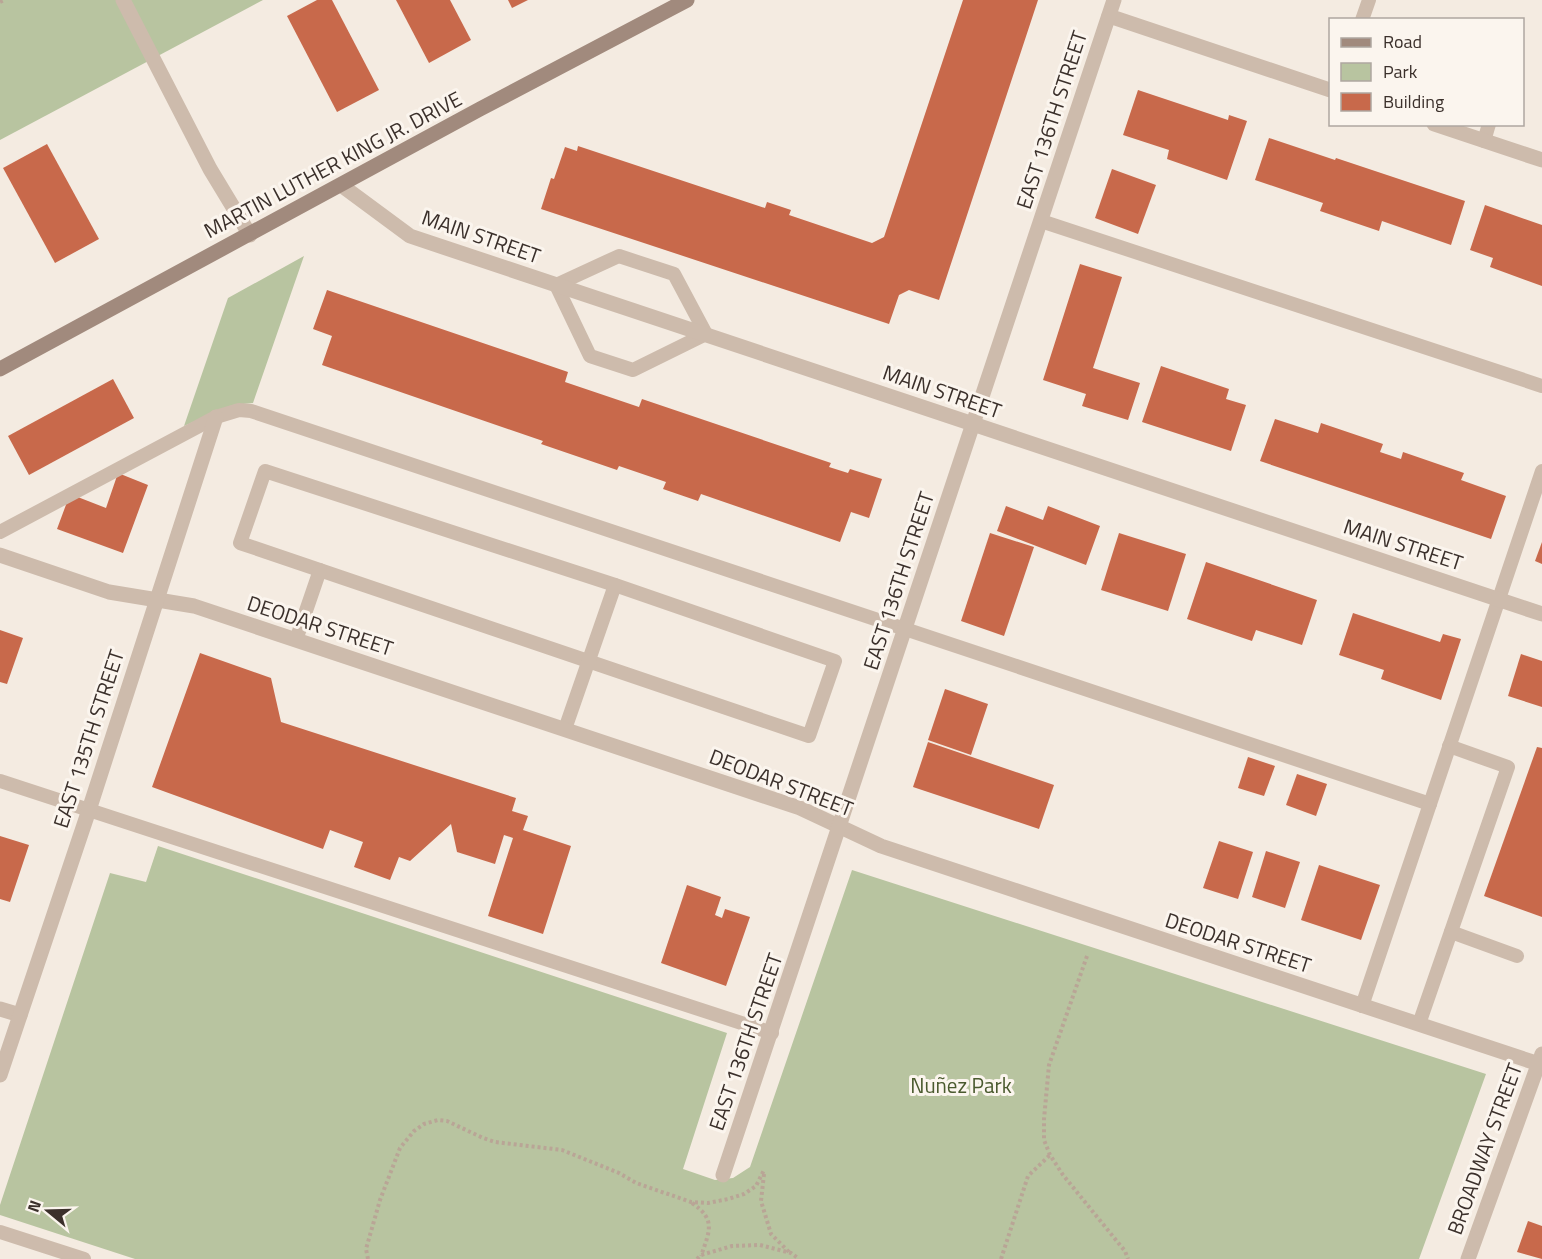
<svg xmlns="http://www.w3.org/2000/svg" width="1542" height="1259" font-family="'Titillium Web',sans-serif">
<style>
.green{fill:#b8c4a0}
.building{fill:#c8694b}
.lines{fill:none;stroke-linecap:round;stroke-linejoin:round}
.path{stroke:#b9a596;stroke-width:4;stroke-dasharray:3 3;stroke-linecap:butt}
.service{stroke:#cdbbac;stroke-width:14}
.minor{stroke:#cdbbac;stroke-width:15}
.tertiary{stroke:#cdbbac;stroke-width:15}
.secondary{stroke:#a18a7d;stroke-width:15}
.labels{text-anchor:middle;stroke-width:6;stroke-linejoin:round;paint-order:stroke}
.street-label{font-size:21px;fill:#3b302b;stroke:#fbf5ee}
.park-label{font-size:21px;fill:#4a5a2e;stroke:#fbf5ee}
</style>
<rect width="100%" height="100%" fill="#f4ebe1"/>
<!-- green -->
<g class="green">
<path d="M0,0H263L0,140Z"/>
<path d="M304,256L253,403L233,405L184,426L228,298Z"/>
<path d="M158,846L727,1033L683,1169L715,1180L733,1178L750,1167L852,870L1486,1074L1419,1259H135L0,1215V1205L110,873L146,882Z"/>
</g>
<!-- building -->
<g class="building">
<path d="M317,0H332L379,90L337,112L287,16Z"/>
<path d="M396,0H450L471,40L429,63Z"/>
<path d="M508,0H528L512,8Z"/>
<path d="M963,0H1038L939,300L909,290L899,295L889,324L541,209L551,178L554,179L565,147L577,151L578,146L765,208L767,202L791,210L789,215L872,243L884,237Z"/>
<path d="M1138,90L1228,120L1229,115L1247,121L1227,180L1167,159L1169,150L1123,135Z"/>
<path d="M1269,138L1335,160L1336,158L1465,201L1451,245L1382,221L1379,231L1320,211L1323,203L1255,180Z"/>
<path d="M47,144L99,239L55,263L3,168Z"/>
<path d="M1112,169L1156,185L1138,234L1095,218Z"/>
<path d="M1485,205L1542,225V286L1490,267L1493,258L1470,250Z"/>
<path d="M1080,264L1122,277L1093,368L1140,383L1128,420L1082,406L1086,394L1043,380Z"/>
<path d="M327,290L568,372L565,382L639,407L642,399L831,463L829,467L848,473L850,469L882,479L869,518L851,512L840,542L701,494L698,501L663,489L666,482L619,466L617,470L541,444L543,441L322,365L332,336L313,329Z"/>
<path d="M1161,366L1229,389L1226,399L1246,405L1231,451L1142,422Z"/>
<path d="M113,379L134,418L29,475L8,436Z"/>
<path d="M1275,419L1318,433L1321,423L1383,444L1380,452L1401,459L1403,452L1464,473L1461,480L1506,496L1491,539L1260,461Z"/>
<path d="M118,473L148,485L123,553L57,529L70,494L106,508Z"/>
<path d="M1006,506L1043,520L1048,506L1100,526L1086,565L997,531Z"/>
<path d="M990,533L1034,547L1004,636L961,621Z"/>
<path d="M1119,533L1186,554L1168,611L1101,590Z"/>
<path d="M1542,542V564L1535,561Z"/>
<path d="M1206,562L1317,600L1302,645L1256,630L1252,641L1187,619Z"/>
<path d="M1353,613L1440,642L1443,634L1461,639L1441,700L1381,679L1384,670L1339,655Z"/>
<path d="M0,630L23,638L7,684L0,682Z"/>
<path d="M200,653L271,678L281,722L516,798L512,811L528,816L523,830L571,846L543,934L488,916L513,838L504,835L495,864L457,852L451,824L410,861L399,857L390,880L354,867L363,842L330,830L323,849L152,787Z"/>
<path d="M1521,654L1542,661V707L1508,696Z"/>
<path d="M945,689L988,704L971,755L928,740Z"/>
<path d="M928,742L1054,785L1039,829L913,787Z"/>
<path d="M1537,747L1542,748V917L1484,896Z"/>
<path d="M1248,757L1275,766L1264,796L1238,788Z"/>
<path d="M1297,774L1327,784L1316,816L1286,805Z"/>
<path d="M0,836L29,845L10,902L0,899Z"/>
<path d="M1219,841L1253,852L1238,899L1203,888Z"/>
<path d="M1266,851L1300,862L1285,908L1252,897Z"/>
<path d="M1319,865L1380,885L1361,940L1301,920Z"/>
<path d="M687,885L721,897L715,915L722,918L725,909L750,917L726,986L661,963Z"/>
<path d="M1528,1221L1542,1226V1259L1517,1252Z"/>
</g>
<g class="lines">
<!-- path -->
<g class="path">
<path d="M0,2L4,0"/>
<path d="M1087,956L1049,1065L1044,1119V1140L1050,1155L1063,1175L1120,1245L1125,1251L1128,1259"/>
<path d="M764,1174L761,1201L771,1234L790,1253"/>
<path d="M692,1203C717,1220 709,1232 701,1256"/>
<path d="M368,1259L366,1249L380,1200L400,1148L414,1131L424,1124L438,1120L447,1121L483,1138L495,1142L562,1150L619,1173L636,1183L691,1202L708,1203L728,1199L744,1194L756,1186L764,1170"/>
<path d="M697,1259L701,1255L732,1246L760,1245L791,1253L799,1259"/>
<path d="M1001,1259L1028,1176L1050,1155"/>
</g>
<!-- service -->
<g class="service">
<path d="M1362,20L1369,0"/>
<path d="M1484,141L1489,124"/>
<path d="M1041,221L1542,386"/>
<path d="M619,256L674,274L706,334L633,370L590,356L556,285Z"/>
<path d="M265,471L615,585L835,661L809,736L240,543Z"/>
<path d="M0,532L216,417L239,410L251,411L1430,804"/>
<path d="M296,640L320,570"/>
<path d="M565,729L615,585"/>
<path d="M0,781L772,1033"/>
<path d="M1451,932L1517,956"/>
<path d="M1362,1006L1542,471"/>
<path d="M1419,1024L1508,767L1449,746"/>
<path d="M0,1232L84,1259"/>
</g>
<!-- minor -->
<g class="minor">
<path d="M123,0L210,169L250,235"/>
<path d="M1109,16L1330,90"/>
<path d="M1434,124L1542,160"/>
<path d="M0,555L109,592L194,606L800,808L881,846L1542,1065"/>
<path d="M0,1009L20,1015"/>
<path d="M0,1075L89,810L216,417"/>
<path d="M723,1175L1114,0"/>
</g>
<!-- tertiary -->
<g class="tertiary">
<path d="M341,185L410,236L1542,614"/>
<path d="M1468,1259L1542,1054"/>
</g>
<!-- secondary -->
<path class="secondary" d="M0,369L480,109L687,0"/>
</g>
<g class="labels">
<!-- street labels -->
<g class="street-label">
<text transform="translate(1052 120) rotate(-72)" y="7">EAST 136TH STREET</text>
<text transform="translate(333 165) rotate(-28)" y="7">MARTIN LUTHER KING JR. DRIVE</text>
<text transform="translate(481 237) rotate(19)" y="7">MAIN STREET</text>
<text transform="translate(942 392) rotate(19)" y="7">MAIN STREET</text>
<text transform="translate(1403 545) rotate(18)" y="7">MAIN STREET</text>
<text transform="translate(899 581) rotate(-72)" y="7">EAST 136TH STREET</text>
<text transform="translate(320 626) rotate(18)" y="7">DEODAR STREET</text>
<text transform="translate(89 739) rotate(-72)" y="7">EAST 135TH STREET</text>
<text transform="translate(781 783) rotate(21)" y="7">DEODAR STREET</text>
<text transform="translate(1238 943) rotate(18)" y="7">DEODAR STREET</text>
<text transform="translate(746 1042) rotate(-71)" y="7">EAST 136TH STREET</text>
<text transform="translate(1485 1149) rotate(-70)" y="7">BROADWAY STREET</text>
</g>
<!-- park labels -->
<g class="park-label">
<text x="961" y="1093">Nuñez Park</text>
</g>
</g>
<!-- legend -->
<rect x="1329" y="18" width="195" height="108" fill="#fbf5ee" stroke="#aea6a0" stroke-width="1.5"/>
<rect x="1341" y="38" width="30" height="9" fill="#a18a7d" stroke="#aea6a0" stroke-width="1.5"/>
<text x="1383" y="48" font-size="18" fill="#3b302b">Road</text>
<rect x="1341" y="63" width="30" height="18" fill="#b8c4a0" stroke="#aea6a0" stroke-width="1.5"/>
<text x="1383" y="78" font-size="18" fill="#3b302b">Park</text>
<rect x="1341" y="93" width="30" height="18" fill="#c8694b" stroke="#aea6a0" stroke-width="1.5"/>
<text x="1383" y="108" font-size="18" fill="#3b302b">Building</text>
<!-- north arrow -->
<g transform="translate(48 1211) rotate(289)" stroke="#fbf5ee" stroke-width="4.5" paint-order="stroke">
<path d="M0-4.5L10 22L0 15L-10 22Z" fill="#3b302b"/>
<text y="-9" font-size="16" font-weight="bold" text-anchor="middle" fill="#3b302b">N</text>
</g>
</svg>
